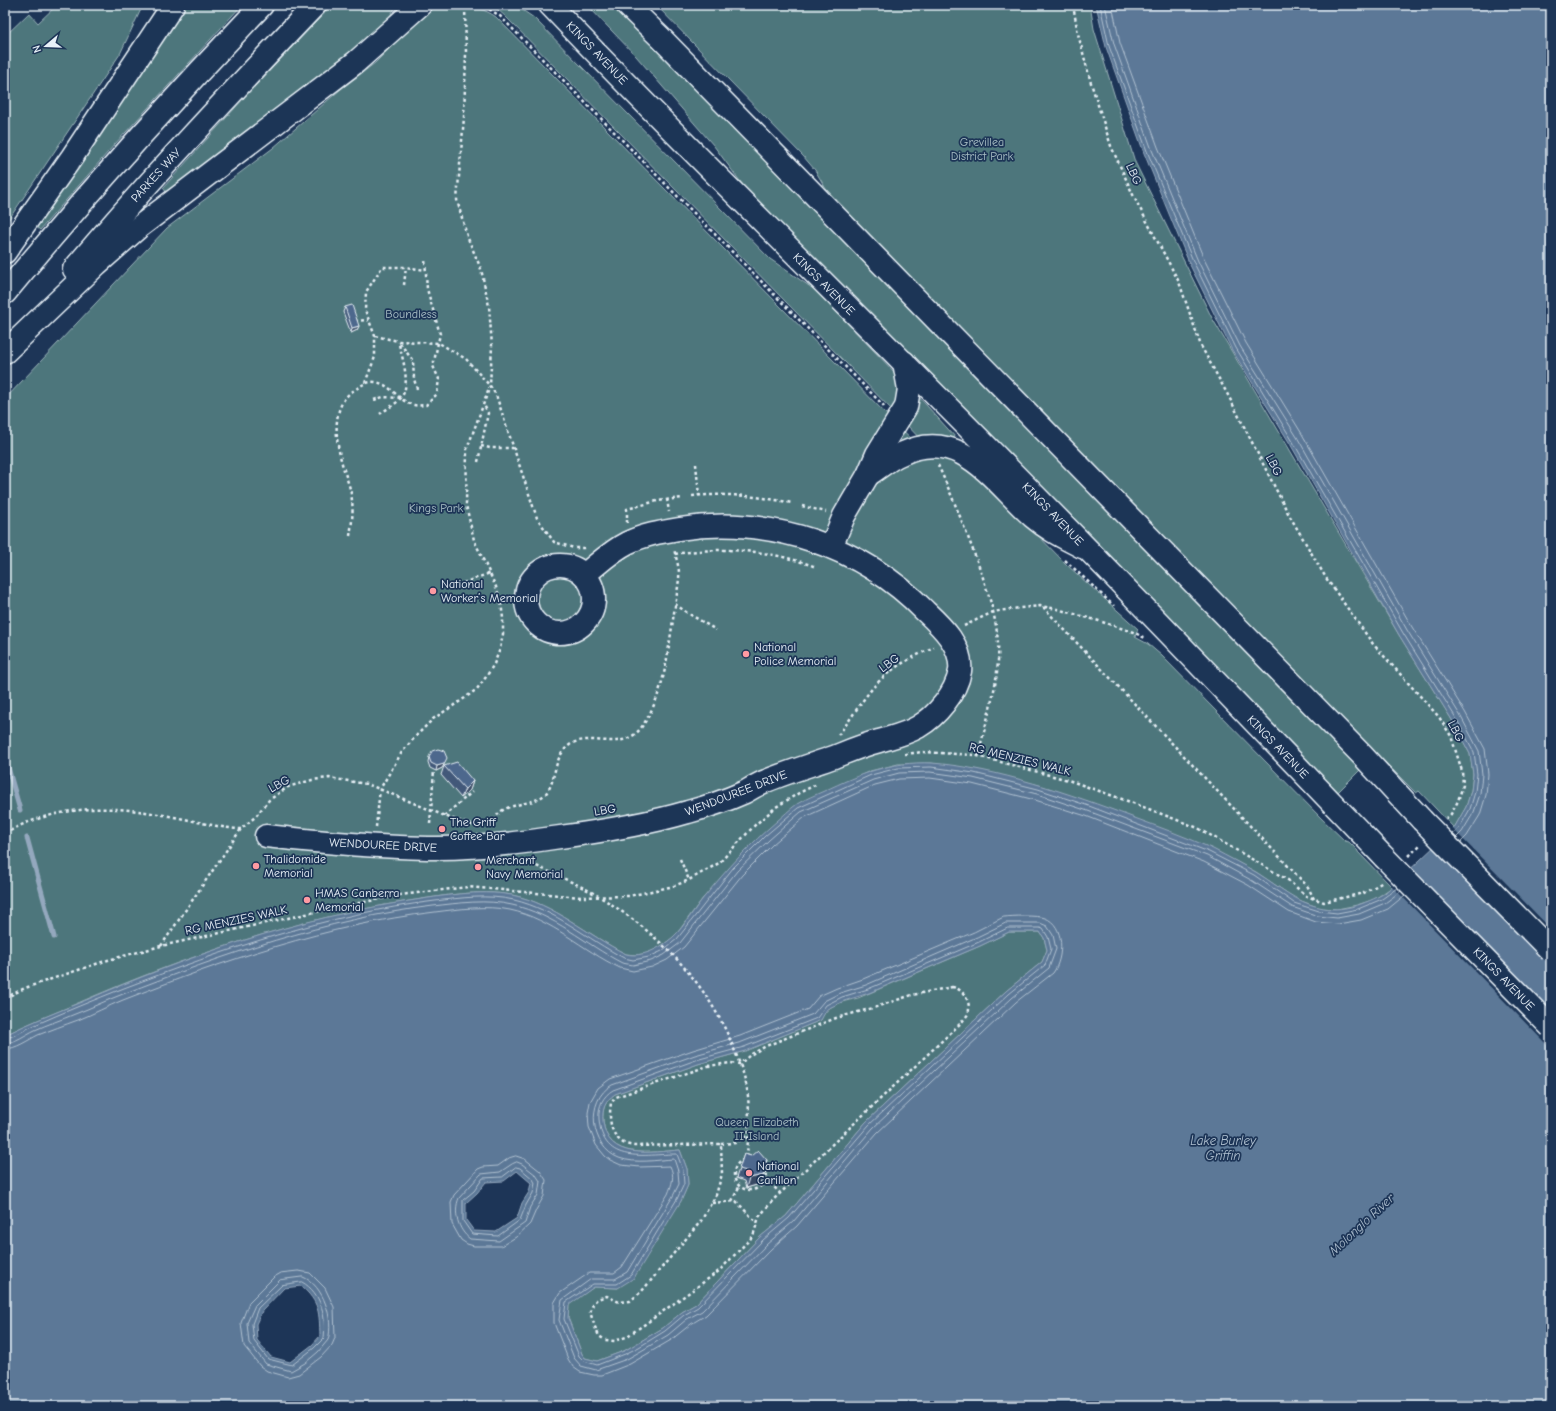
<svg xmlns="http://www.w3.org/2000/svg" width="1556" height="1411" font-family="'Comic Neue',sans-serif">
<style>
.green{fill:#4e767b;stroke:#9bb4ba}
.water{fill:#5c7897;stroke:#94a8be;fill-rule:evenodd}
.pier{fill:#1d3557}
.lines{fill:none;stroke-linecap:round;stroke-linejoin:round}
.shore{stroke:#b0c1d1;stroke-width:1}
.stream{stroke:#94a8be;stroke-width:5}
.minor-casing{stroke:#e8f1f8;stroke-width:25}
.major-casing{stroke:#e8f1f8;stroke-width:25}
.path{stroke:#e8f1f8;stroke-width:2.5;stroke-dasharray:3 3;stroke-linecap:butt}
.minor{stroke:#1d3557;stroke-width:22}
.major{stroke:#1d3557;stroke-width:22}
.major-bridge-casing{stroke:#e8f1f8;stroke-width:25;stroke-linecap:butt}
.major-bridge{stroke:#1d3557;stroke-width:22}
.wall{fill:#435979;stroke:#e8f1f8}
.shaded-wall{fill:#374863;stroke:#e8f1f8}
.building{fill:#4e678d;stroke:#e8f1f8}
.poi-dot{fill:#ff9aa2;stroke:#1d3557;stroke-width:1.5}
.labels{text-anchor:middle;stroke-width:3.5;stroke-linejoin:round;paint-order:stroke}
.street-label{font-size:12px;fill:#e8f1f8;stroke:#1d3557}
.park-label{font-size:12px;fill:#aac0c6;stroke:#1d3557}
.poi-label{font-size:12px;fill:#e8f1f8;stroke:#1d3557;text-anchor:start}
.water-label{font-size:13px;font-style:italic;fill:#b0c1d1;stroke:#1d3557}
</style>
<rect width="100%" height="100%" fill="#1d3557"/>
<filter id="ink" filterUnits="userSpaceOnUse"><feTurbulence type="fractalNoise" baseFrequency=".025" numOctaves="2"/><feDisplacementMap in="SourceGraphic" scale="8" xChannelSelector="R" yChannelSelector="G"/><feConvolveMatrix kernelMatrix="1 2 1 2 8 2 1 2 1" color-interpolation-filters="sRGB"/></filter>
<g filter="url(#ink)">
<!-- green -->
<g class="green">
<path d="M57,5H143L120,54L5,225V36L29,13L38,23Z"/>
<path d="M185,5H242L115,144L40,230L35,226Z"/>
<path d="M332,5H397L386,22L372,37L168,194L163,188L253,88Z"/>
<path d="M438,5H461V8C475,7 485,9 496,17L892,420L917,444L950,458L979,475L1067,565L1138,629L1135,637L1148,644L1162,656L1321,818L1345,841L1349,842L1358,851V852L1392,887L1375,899L1357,905L1337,909L1320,908L1296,899L1256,872L1210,848L1090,802L1039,785L974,769L931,763L898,764L870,771L796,805L703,898L675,936L660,947L648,953L636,955L626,954C587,935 555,904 512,895C479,889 442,896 409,901C295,919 184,957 78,1003C53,1014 29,1023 5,1035V399L167,228L273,148L341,89L375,63L421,17Z"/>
<path d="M489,5L518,7L534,18L770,259L815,290L901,379L898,416L506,17L497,9Z"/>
<path d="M587,5H614L1361,769L1336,794L751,196L714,146L636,56Z"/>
<path d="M656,5H1090L1094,29L1135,162L1212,318L1399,635L1452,720L1470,754L1473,774L1471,791L1466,807L1454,828L1419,791L1416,793L1369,746L1367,747L830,196L815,170L803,156Z"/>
<path d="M918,396L957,439L958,442L924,443L905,423Z"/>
<path d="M1009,932H1040L1044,938L1047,950L1042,962L1006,991L866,1122L786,1216L760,1237L696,1304L682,1312L663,1328L624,1351L597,1361L585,1358L582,1354L568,1318L569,1304L594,1287L618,1288L666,1224L681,1201L688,1185L687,1169L680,1150C651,1152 607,1161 603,1121C602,1109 605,1101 615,1094L698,1064L745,1051L821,1020C827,1004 842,1002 858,998L980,946Z"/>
</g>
<!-- water -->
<path class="water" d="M1096,5H1551V1406H5V1035C31,1022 57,1012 84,1001C188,956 297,918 409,901C442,896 479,889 512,895C555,904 587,935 626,954C643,958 660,948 673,937C685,926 694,909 705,896C727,869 750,844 777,821C783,816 790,809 797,804C805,799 815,795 824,791C860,774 890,761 932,763C997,768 1071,794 1132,817C1159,827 1187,837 1213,849C1228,857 1244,865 1259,874C1278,886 1296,902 1319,907C1342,913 1365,904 1385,893L1454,828L1466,807L1471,791L1473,774L1470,754L1452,720L1399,635L1289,442L1232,350L1190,265L1144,153L1106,47ZM1009,932H1040L1044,938L1047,950L1042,962L1006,991L866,1122L786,1216L760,1237L696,1304L682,1312L663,1328L624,1351L597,1361L585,1358L582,1354L568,1318L569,1305L594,1287L618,1288L634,1278L681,1201L688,1185L687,1169L680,1150C651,1152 607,1161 603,1121C602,1109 605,1101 615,1094L698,1064L745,1051L821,1020L827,1009L844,1001L869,993L980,946ZM517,1171L531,1183L529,1192L522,1203L517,1218L496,1232L474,1231L466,1220V1203L477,1193L486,1182L504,1181ZM301,1286C320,1303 319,1312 320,1336L312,1345L290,1362L271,1357L257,1340L256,1324L262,1311L284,1288Z"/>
<!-- pier -->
<g class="pier">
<path d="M1451,827L1551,929V966L1433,845Z"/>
<path d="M1409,868L1551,1012V1049L1391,885Z"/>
</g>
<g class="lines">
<!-- shore -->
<g class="shore">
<path d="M1100,5L1109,46L1147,151L1194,263L1236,348L1292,440L1403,633L1456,718L1474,752L1477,774L1475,792L1470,809L1458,830L1453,834"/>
<path d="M1105,5L1114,44L1152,150L1198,261L1240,346L1297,437L1407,630L1460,715L1479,751L1482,774L1480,794L1474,812L1462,832L1456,838"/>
<path d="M1112,5L1120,43L1158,147L1204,259L1246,343L1302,434L1412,627L1465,712L1485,749L1488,774L1486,795L1480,815L1467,836L1461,842"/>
<path d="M1004,917C1013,916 1037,915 1045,918C1065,925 1064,958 1053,973L1016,1002L877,1133L797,1226L771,1249L706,1315L691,1324L671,1340L630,1364L602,1375H594L580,1372L573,1367L568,1359L554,1323V1303L560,1293L589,1273H614L622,1267L668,1194C672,1184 675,1176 670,1166L640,1167L621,1165L610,1160L605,1156L596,1145L589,1127L588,1113L590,1102L598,1088L610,1079L693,1050L740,1036L808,1009L819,996L837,988L863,979L974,932Z"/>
<path d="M1006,923H1040L1047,926L1053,935L1056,949L1049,968L1012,998L873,1128L793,1222L767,1244L702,1311L687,1319L668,1335L641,1351L627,1359L596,1370L581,1366L574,1358L559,1320L562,1300L591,1279H615L627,1272L673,1196L679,1184L678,1171L674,1159C656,1160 636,1164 619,1158C590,1147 585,1100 612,1085L695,1055L742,1042L813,1014L824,1001L840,993L866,985L977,937Z"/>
<path d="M1008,928H1040L1043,929L1048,937L1051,949L1045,965L1009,994L869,1125L789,1218L763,1240L698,1307L684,1315L665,1331L639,1347L625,1354L597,1365L584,1361L579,1356L564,1319L566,1302L593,1284H617L631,1275L677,1199L684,1184L683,1170L677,1154C644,1154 603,1166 599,1119C598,1106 603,1096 613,1090L696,1060L744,1047L817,1018L826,1005L842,997L868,989L979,942Z"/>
<path d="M5,1038C15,1037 25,1029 35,1025C64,1012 94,1000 124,988C224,950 327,914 435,901C460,898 488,894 514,900C556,910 587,939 624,958L633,960L649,957L662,951L677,939L733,868L765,836L798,808L871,775L898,768L931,767L974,773L1038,789L1089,806L1209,852L1254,875L1294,903L1319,911L1337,913L1358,909L1382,899L1397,888"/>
<path d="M5,1043C15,1043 26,1034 35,1030C48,1024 61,1020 75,1014C91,1008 107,1000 123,994C223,955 326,919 433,906C459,903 487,899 512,905C554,914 585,944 622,963L633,965L651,961L664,955L680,943L737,871L769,840L801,812L873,780L899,773L930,772L973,778L1037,794L1088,811L1207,856L1251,880L1292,907L1318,916L1337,918L1359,914L1385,903L1401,891"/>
<path d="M5,1049C16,1049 28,1040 38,1035C51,1030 64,1025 78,1020C93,1014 108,1006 123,1000C223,961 327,925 435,912C459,909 486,905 510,910C552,919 582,950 620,968L633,971L652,967L667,960L684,947L742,875L773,844L805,817L875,785L899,779L930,778L972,784L1035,800L1086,816L1204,862L1248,885L1289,912L1316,922L1338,924L1361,920L1388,909L1405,895"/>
<path d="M516,1156L525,1159L540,1171L546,1180L544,1196L536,1210L530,1224L516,1237L501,1246H474L467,1244L461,1240L452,1224L451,1202L454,1195L478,1169L483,1167L498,1166L509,1158Z"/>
<path d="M517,1162L522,1164L536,1175L540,1181L538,1195L530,1207L525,1223L499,1241L470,1239C458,1230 453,1212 459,1198L481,1174L500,1172L512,1164Z"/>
<path d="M516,1167L520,1168L533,1179L535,1183L533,1193L526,1205L520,1220L498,1236L472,1234L463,1221V1200L474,1191L483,1178L502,1177Z"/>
<path d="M299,1271L310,1273L325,1288L334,1307L335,1338L332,1345L321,1357L299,1374L288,1377L267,1371L260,1366L244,1346L241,1323L249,1302L274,1277L281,1273Z"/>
<path d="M303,1277C324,1285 334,1320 328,1340L318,1352L305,1363L291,1371L266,1364L249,1343L247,1323L255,1305L280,1280Z"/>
<path d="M302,1282C322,1293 326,1317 324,1338L314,1348L292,1365L268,1359L254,1341L252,1324L258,1308L282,1285Z"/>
</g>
<!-- stream -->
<g class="stream">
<path d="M5,757L20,810"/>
<path d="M27,838L54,937"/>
</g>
<!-- minor casing -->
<g class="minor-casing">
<g id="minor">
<path d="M868,475C879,468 889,459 901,454C961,425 994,483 1033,517C1048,530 1065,538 1082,547"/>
<path d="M831,547L844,516L868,475L877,454L906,407L909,389L904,362"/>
<circle cx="560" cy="599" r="34"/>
<path d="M266,836C320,842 374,847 428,848C470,849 512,844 553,838C598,832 644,825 688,812C707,807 727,800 745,792C752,788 758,784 766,781C788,772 811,765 834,757C849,751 863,745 879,741C892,737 906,734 918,727C937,716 956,693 960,671C963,646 941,626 925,611C862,546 769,515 679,529C661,532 643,535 627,543C611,551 598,564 584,575"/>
</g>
</g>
<!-- major casing -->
<g class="major-casing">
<g id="major">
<path d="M550,5C666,127 786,244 904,363C1066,525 1225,691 1384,857"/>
<path d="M627,5L661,38L1362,755L1422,820"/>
<path d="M5,252L72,157L173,5"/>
<path d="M74,269C151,178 233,91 315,5"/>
<path d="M5,293C87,194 173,98 262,5"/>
<path d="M5,352L97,264L139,227L356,62L420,5"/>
</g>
</g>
<!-- path -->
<g class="path">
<path d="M478,5L486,7L500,16L885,407"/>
<path d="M527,5L533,6"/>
<path d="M1073,5L1078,34L1091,83L1111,146L1135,199L1179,282L1201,346L1229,397L1288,513L1326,578L1373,644L1439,717L1451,736L1462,771L1463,785L1458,801L1451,814L1446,819"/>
<path d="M404,285L406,267"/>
<path d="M355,321L369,320"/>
<path d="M375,336L398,341L439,343L466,359L490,386L496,395L537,518L554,542L574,548H586"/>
<path d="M400,343L413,361L414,379L417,389"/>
<path d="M365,383L375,357V336L365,310L366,292L382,267H406L425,270"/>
<path d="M374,400L383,397L400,398"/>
<path d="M380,414C386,409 395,405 400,399C412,386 402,356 398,341"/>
<path d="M481,446L490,448H513"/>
<path d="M478,462L488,413L484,405"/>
<path d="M696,464L699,496"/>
<path d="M938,465C954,500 968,536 981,572C991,601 1000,630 998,661C996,693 985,725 978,756"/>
<path d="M692,496C726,493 758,496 792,503"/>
<path d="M667,499L669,512"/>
<path d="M802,506L826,512"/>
<path d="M627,523V509L657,501L682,498"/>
<path d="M350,536C352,522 354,509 351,494C350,487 347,480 345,473C337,450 328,407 353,391C361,386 366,381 375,382C392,384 398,402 414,405C418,406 422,405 426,405L437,394L439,379L433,366L440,334L427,289L425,259"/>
<path d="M675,554C723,546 771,550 816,567"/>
<path d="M1065,560L1114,606"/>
<path d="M452,587L490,573"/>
<path d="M675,604L686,612L716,630"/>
<path d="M1043,607L1308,887L1314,899"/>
<path d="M964,626L993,612L1011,609L1040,606L1057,609L1099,621L1133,632L1147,639"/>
<path d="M838,735C854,716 866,691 886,675C900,663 917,655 934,647"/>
<path d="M905,754L923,752L974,755L1068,780L1133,803L1198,828L1288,880L1306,896L1324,902L1364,893L1383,882"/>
<path d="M444,816L472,792"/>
<path d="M430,824L434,770"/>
<path d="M376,827L380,789L402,752L417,735L433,719L465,698L477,689L486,677L494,664L500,649L503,634V618L501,602L496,587L474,540L466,505L467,449L490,386L492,346L489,306L481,269L467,236L457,200L464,117L466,53L465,5"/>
<path d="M494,827C494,801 526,808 543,796C558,785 550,758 571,744C588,734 614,747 630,737C639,733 643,725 648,717C664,688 667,658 672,627C674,611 677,595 679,579C680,569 676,558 674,549"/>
<path d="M5,834C17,826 30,821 44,817C91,804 128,808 174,817C197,821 218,828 241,829"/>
<path d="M1409,856L1421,844"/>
<path d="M680,859L689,880"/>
<path d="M526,861C550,873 577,883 600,897C658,933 705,980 732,1044C737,1057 743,1070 746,1084C751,1106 748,1134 747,1157"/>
<path d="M161,946L241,829L255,817L269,800L288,787L312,780L329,778L367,784L450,818L478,827"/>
<path d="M952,987C963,988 972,1003 968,1014C967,1016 964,1019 962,1022L773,1200L759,1217L753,1236L719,1271L651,1320L626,1337L615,1341L605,1340L599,1336L595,1327L590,1312L593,1304L597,1299L607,1296L619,1302L630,1301L642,1291L701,1221L716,1195L722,1174L721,1144L635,1146C631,1145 625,1145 622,1142C609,1133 609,1116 611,1103L616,1097L708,1066L730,1063L740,1064L750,1055L766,1046L836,1018L873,1008L912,995Z"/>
<path d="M5,998L25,988L108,960L161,946L329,909L400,895L468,887L581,897L629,896L674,886L689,880L719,863L755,825L776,807L799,793L817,784"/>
<path d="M721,1144L735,1143L748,1135"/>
<circle cx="750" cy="1174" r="16"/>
<path d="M766,1179L780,1193"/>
<path d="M732,1201L739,1187"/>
<path d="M712,1203L736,1201L757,1223"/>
</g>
<!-- minor -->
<use href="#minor" class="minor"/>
<!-- major -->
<use href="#major" class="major"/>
<!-- major-bridge casing -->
<g class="major-bridge-casing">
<g id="major-bridge">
<path d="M1422,820L1551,951"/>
<path d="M1384,857L1551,1027"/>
</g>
</g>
<!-- major-bridge -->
<use href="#major-bridge" class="major-bridge"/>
</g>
<!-- wall -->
<g class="wall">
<path d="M345,307L359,326L357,330L351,333L343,312Z"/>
<path d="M429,757L442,768L436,771L430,768L428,762Z"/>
<path d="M444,766L473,781L470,790L461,798L441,775Z"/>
<path d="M744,1154L767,1160L763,1170L764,1175L760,1184L746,1188L744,1181L736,1178Z"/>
</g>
<!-- shaded-wall -->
<g class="shaded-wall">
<path d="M359,326L357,330L351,333L352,328Z"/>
<path d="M445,763L442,768L436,771L437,766Z"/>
<path d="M473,781L470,790L461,798L465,789Z"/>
<path d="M767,1160L764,1170L759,1176L762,1166Z"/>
<path d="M764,1175L760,1184L746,1188L749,1178Z"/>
</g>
<!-- building -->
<g class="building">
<path d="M352,305L359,326L352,328L345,307Z"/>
<path d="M438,749L444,751L447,758L444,764L437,766L431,763L429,757L432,751Z"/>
<path d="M457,762L473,781L465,789L444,766Z"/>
<path d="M758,1150L767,1160L762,1166L764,1175L749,1178L747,1171L739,1169L744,1154L751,1156Z"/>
</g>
</g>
<!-- markers -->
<g class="poi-dot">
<circle cx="433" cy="591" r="4"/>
<circle cx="746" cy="654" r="4"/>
<circle cx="442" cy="829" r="4"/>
<circle cx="256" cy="866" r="4"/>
<circle cx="478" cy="867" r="4"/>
<circle cx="307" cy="900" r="4"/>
<circle cx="749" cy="1173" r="4"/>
</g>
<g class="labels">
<!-- street labels -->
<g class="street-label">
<text transform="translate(597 53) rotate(46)" y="4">KINGS AVENUE</text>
<text transform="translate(1134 174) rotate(66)" y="4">LBG</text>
<text transform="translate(156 175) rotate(-48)" y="4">PARKES WAY</text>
<text transform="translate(824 284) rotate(45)" y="4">KINGS AVENUE</text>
<text transform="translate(1274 465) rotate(63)" y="4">LBG</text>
<text transform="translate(1053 514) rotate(46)" y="4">KINGS AVENUE</text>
<text transform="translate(889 663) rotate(-36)" y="4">LBG</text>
<text transform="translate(1456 731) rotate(63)" y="4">LBG</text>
<text transform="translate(1278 747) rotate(46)" y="4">KINGS AVENUE</text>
<text transform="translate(1020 759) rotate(14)" y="4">RG MENZIES WALK</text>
<text transform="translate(279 784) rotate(-29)" y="4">LBG</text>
<text transform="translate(736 793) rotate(-21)" y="4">WENDOUREE DRIVE</text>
<text transform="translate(605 810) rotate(-10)" y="4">LBG</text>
<text transform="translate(383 845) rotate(3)" y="4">WENDOUREE DRIVE</text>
<text transform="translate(236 920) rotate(-12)" y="4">RG MENZIES WALK</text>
<text transform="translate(1504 979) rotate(46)" y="4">KINGS AVENUE</text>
</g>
<!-- park labels -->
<g class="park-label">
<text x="982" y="146">Grevillea<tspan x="982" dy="14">District Park</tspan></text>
<text x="411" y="318">Boundless</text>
<text x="436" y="512">Kings Park</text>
<text x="757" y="1126">Queen Elizabeth<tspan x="757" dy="14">II Island</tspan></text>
</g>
<!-- poi labels -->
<g class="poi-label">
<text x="441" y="588">National<tspan x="441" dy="14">Worker’s Memorial</tspan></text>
<text x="754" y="651">National<tspan x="754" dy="14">Police Memorial</tspan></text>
<text x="450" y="826">The Griff<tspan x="450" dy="14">Coffee Bar</tspan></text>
<text x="264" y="863">Thalidomide<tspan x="264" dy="14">Memorial</tspan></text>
<text x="486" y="864">Merchant<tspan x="486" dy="14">Navy Memorial</tspan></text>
<text x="315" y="897">HMAS Canberra<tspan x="315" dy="14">Memorial</tspan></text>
<text x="757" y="1170">National<tspan x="757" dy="14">Carillon</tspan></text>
</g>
<!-- water labels -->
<g class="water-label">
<text x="1223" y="1145">Lake Burley<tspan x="1223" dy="15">Griffin</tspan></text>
<text transform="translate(1361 1224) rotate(-43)" y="5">Molonglo River</text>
</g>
</g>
<!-- margin -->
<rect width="1556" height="1411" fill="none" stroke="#1d3557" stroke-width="20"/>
<rect x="10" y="10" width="1536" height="1391" fill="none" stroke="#e8f1f8" stroke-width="1.5" filter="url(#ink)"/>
<!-- north arrow -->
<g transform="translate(46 46) rotate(251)" stroke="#1d3557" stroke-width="3" paint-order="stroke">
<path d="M0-3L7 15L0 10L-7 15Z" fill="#e8f1f8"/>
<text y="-6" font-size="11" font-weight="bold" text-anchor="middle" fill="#e8f1f8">N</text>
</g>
</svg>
